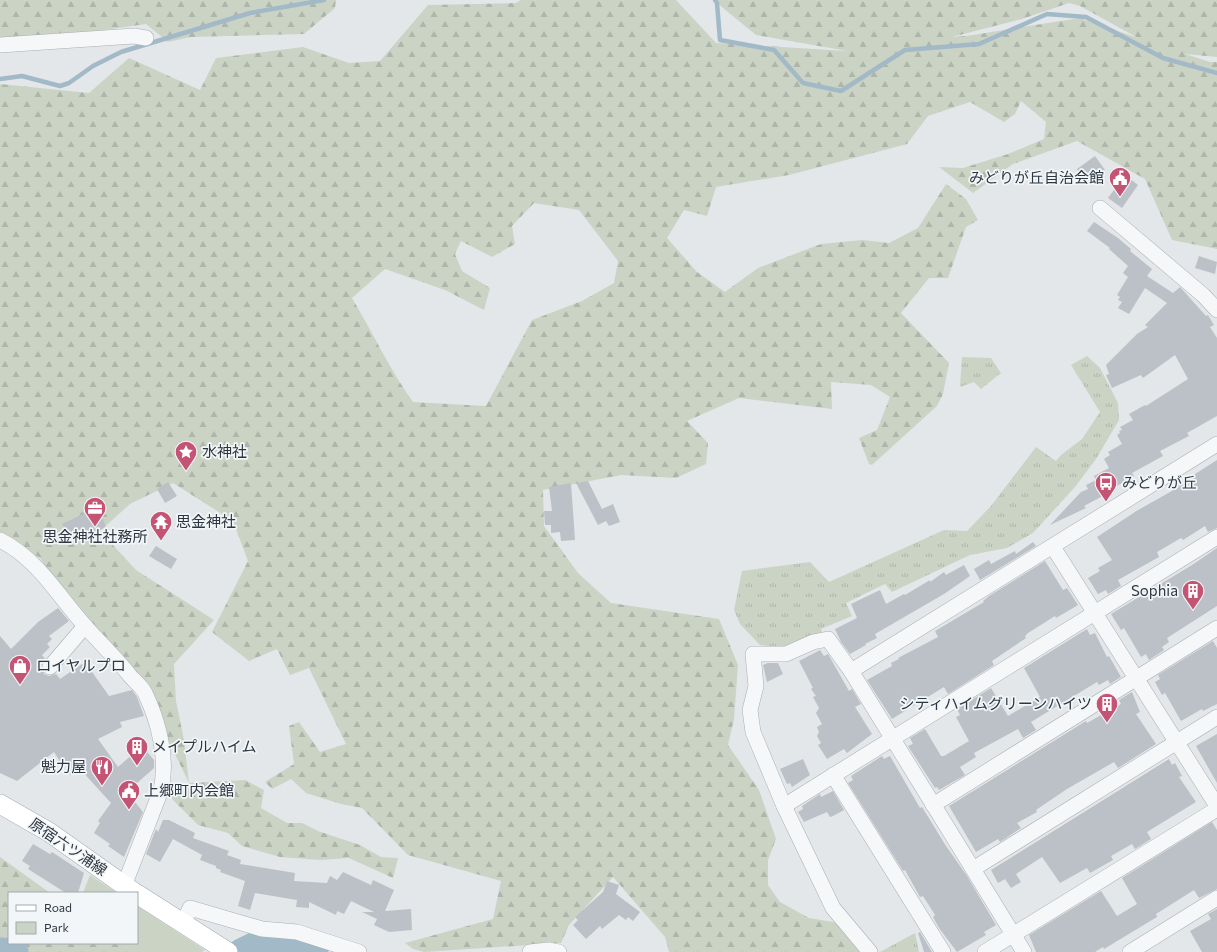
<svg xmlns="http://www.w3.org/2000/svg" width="1217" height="952" font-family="Commissioner,'Noto Sans JP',sans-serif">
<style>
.grass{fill:url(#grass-tufts)}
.forest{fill:url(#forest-firs);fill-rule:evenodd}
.park{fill:#cbd3c5}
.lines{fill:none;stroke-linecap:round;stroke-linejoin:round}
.stream{stroke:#a2b9c7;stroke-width:4.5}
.river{stroke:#a2b9c7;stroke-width:27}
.building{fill:#bbc1c7}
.minor-casing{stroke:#a8afb4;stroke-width:16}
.major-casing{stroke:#a4adb5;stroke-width:20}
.minor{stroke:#f6f7f9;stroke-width:15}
.major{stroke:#fff;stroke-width:19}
.labels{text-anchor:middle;stroke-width:3.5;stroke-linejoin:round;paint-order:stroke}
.poi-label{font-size:15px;fill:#2c3741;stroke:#f3f6f8;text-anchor:start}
.street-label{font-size:15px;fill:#2c3741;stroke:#f3f6f8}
</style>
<defs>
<pattern id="grass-tufts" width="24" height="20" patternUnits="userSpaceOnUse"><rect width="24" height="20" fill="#cbd3c5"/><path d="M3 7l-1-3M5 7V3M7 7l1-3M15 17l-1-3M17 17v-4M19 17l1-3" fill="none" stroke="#aeb6aa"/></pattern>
<pattern id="forest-firs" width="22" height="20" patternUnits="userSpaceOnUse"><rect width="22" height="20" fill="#cbd3c5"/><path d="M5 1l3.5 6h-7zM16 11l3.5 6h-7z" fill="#aeb6aa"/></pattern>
</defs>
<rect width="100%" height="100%" fill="#e3e7ea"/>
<!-- grass -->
<g class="grass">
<path d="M1087,356L1100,368L1118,403L1119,420L1096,459L1075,487L1033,533L1007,548L970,555L892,592L885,584L846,603L852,616L821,629L823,634L790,649L760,645L740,624L734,610L742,571L810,562L829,582L944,530L967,531L991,506L1036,447L1056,461L1061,455L1082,439L1100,412L1071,365Z"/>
<path d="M962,357L991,358L1001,373L981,389L974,382L960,387Z"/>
<path d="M915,933L919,952H880Z"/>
</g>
<!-- forest -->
<g class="forest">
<path d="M0,0H336L335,8L304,34L191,37L168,42L146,24L0,45Z"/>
<path d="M521,0H676L716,43L847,51L756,35L717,3L716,0H1217V57L1185,54L1210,62H1217V249L1172,240L1145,179L1077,141L1013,164L973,193L939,167L963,168L1008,154L1044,139L1046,122L1021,101L1015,114L1004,122L970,102L928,116L907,144L789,175L716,187L707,216L684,210L667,238L697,272L725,292L758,268L821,244L862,240L889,243L918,228L946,184L966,199L978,220L966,227L948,278H929L901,313L949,363L943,394L937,406L872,465L869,464L859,438L877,430L890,397L871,385L831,382L832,409L739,398L687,421L708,443L706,464L676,478L621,475L543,490L544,526L578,573L611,603L719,619L738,665L734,719L728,745L759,790L776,839L768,860V885L780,902L809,918L839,923L863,952H669L665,937L613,877L569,925L561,943L424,952L413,949L405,943L493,919L501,881L408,855L362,808L341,804L306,793L291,779L272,789L265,782L294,764L289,726L299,722L320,752L346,744L309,668L290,675L277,649L249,661L212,632L248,561L233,521L173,483L130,504L100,531L136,570L214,620L174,664L176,701L184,740L189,783L245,780L264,790L261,808L287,823H302L318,831L360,845L381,857L398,858L393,878L349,858L320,860L280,857L242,846L228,833L198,825L167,794L189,783L160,723L40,558L0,534V84L89,93L129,58L200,90L216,58L303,47L349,63L380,61L428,5L516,3ZM1069,3L1080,6L1138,38L1080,18L966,36L952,37L1022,19ZM534,203L579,210L618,261L614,283L582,301L532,320L486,406L413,402C390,370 373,333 352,298L385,269L445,290L484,310L490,288L462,271L455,254L461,241L492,257L515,244L512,226Z"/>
<path d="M0,857L50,893H9V943H120L133,952H0Z"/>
</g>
<!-- park -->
<g class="park">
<path d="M90,875L117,893H83Z"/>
<path d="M137,906L205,950L202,952H133L120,943H137Z"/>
</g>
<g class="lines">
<!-- stream -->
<g class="stream">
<path d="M715,0L717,3L720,40L774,50L803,83L841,91L905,50L979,44L1047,14L1086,17L1163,58L1217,73"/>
<path d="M0,79L22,76L60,86L69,83L93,66L121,52L250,13L324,0"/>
</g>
<!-- river -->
<g class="river">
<path d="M0,951L15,952"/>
<path d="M241,952L264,941L295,946L315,952"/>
</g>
</g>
<!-- building -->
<g class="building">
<path d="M1095,156L1105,170L1086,183L1077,169Z"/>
<path d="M1125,175L1138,185L1122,208L1108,198Z"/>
<path d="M1094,222L1118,238L1131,249L1130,251L1152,269L1147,276L1173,293L1180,287L1206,316L1208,315L1214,325L1210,327L1217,338V416L1187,433L1189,436L1160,451L1163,456L1132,473L1134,476L1115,487L1116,489L1084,506L1086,508L1050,525L1081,492L1088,489L1086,485L1096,480L1094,476L1109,468L1104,459L1110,455L1108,452L1122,444L1117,435L1120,433L1119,431L1122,430L1120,427L1133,420L1129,414L1145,405L1146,406L1188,379L1175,355L1143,378L1141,375L1112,388L1106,375L1109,374L1106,365L1137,334L1148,327L1145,325L1167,303L1145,288L1129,314L1118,308L1122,302L1118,300L1120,297L1117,295L1128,277L1123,273L1128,266L1109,249L1110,248L1087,231Z"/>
<path d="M1199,256L1217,262L1215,274L1195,268Z"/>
<path d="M1217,460V528L1208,532L1205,526L1183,540L1181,538L1157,552L1159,557L1118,580L1121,586L1108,594L1106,590L1098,594L1088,578L1100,571L1098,568L1112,560L1097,537L1138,510L1179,487L1178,485Z"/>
<path d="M588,481L602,509L613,504L620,522L609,526L606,521L598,525L576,483Z"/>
<path d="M168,482L177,496L165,503L157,489Z"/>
<path d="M571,483L575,540L561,541L560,532L551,533V525H545L544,511H552L549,487Z"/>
<path d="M98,507L106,527L71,543L62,524Z"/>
<path d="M1033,542L1036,546L980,580L974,569L989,560L991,564L1015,551L1016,554Z"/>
<path d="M156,546L177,559L171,569L149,556Z"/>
<path d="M1217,548V606L1167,638L1169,642L1162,647L1164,650L1149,660L1146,654L1141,657L1124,628L1121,630L1111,614L1192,565Z"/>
<path d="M1045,561L1063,590L1067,588L1078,605L1056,618L1055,616L1028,633L1025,636L1026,638L992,661L994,665L948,694L944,687L892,719L867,680L892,666L891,663L899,659L898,658L938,637L935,631L984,602L983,601L989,596Z"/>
<path d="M964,565L970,576L944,594L875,634L877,638L865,644L866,645L850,654L841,642L835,629L857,618L851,604L880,590L886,604L904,594L905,595L930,580V582L944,572L946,575Z"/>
<path d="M58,608L69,621L49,636L52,639L47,644L50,647L42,655L45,659L41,666L44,674L49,676L56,674L60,679L85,662L109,696L132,690L137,697L144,716L120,722L122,727L98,739L118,767L142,746L154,760V768L127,792L143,812L124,857L108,846L110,844L94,833L100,823L98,821L111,803L81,770L70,775L64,761L61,763L54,752L17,781L0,773V636L11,649L38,622Z"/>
<path d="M1087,629L1090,635L1095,633L1107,657L1109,656L1121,677L1110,684L1108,680L1099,685L1097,682L1031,722L1036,730L1023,738L1018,729L974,753L976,757L960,767L965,775L939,790L937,787L935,788L908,746L913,744L910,738L925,729L941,756H944L969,741L956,717L960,715L957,709L991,688L1008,716L1040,697L1024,668Z"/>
<path d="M1213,641L1217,648V704L1203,711L1202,709L1181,721L1165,693L1162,695L1155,682L1160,679L1158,675Z"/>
<path d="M820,650L824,656L828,654L849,691L852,689L861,704L855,707L872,734L847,753L844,749L827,759L818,745L821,743L817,736L819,732L817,727L822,724L816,713L819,708L813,697L816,696L811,689L813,688L799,661Z"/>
<path d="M768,663H778L783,674L767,682L763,665Z"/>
<path d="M1132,692L1140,712L1136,714L1156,744L1118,768L1114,762L1067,789L1036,810L1037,812L1017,823L1021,828L1000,842L998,839L976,852L949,806L1086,721L1087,723L1121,704L1119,700Z"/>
<path d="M1217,734V783L1196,746Z"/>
<path d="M882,756L884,759L890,756L920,808L922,807L946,846L967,876L996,925L984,932L986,935L957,952L939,928L933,917L935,915L923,896L920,897L905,870L903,871L848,783L853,780L851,776Z"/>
<path d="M803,759L810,775L792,787L790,783L787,784L780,769Z"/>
<path d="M1169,759L1172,765L1175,763L1182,776L1179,777L1196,802L1147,832L1151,839L1135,849L1132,844L1111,856L1113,860L1090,873L1087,868L1060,883L1042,857L1016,874L1021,882L1011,888L1005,879L998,883L991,870Z"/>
<path d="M833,791L844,810L833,816L830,817L827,812L804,822L798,812L803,809L802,806L820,794L821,797Z"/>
<path d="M163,820H169L195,833L193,838L229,851L227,855L241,860L240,864L295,873L294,881L327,883L330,876L337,880L343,872L371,885L373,880L394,890L385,911L411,909L412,930L389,932L374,925L377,919L362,912H374L351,901L344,914L337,911L336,915L309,902V908L296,907L297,900L255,893L250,910L238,906L245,881L220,872L221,870L216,868V866L200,860L202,855L173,839L160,862L146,854L156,829L158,832Z"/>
<path d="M1212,822L1217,830V889L1199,898L1194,890L1156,914L1157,917L1104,949L1103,947L1095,952H1036L1029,935L1101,891L1117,916L1137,904L1122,878Z"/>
<path d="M33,844L50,854L52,852L84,873L78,893H66L28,869L30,866L22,861Z"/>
<path d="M607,881L619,885L616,894L640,912L633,921L628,917L626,920L619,915L602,929L600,926L586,939L573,925L578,920L575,917L603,892Z"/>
<path d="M1217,909V952H1202L1190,931L1211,919L1208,914Z"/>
<path d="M920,932L932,952H924L918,933Z"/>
</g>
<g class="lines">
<!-- minor casing -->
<g class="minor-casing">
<g id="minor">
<path d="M0,45L134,36L146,38"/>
<path d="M1100,208L1203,295L1217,310"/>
<path d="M0,540C39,560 58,596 86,627C101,644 117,659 131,677C136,682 142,687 145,693C159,722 168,759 161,790L124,886"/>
<path d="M1053,547L1217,806"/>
<path d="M50,667L85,626"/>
<path d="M851,671L1217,444"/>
<path d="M833,775L943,952"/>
<path d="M933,805L1217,628"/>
<path d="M784,806L1217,537"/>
<path d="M973,869L1217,717"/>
<path d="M183,924L190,908L262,929L297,932L359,952"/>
<path d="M530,952L548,950L559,952"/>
<path d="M870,952L833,908L784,806L753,732L750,710L756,686L753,654H786L813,642L828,639L851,671L1024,952"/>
<path d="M985,952L1217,809"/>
<path d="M1130,952L1217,898"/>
</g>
</g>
<!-- major casing -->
<g class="major-casing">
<g id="major">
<path d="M0,804L49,832L135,893"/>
<path d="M137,894L228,952"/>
</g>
</g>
<!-- minor -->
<use href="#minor" class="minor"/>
<!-- major -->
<use href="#major" class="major"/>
</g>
<!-- icons -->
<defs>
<g id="civic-pin" transform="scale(1.15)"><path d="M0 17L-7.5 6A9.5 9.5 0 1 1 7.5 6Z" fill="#c45474" stroke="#f3f6f8"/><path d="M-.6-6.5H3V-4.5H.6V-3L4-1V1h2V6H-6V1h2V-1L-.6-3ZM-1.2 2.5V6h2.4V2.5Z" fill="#fff"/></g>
<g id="sight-pin" transform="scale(1.15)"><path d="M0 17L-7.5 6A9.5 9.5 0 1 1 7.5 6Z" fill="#c45474" stroke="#f3f6f8"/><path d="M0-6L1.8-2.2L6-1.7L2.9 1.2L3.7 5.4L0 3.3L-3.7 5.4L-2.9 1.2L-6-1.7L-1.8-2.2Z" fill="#fff"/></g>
<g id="bus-pin" transform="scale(1.15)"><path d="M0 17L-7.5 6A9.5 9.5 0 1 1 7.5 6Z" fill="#c45474" stroke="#f3f6f8"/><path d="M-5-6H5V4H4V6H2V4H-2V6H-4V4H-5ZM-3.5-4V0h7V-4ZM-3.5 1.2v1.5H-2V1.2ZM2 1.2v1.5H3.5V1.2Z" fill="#fff"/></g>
<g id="office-pin" transform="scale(1.15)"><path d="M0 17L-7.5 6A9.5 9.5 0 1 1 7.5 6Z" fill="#c45474" stroke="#f3f6f8"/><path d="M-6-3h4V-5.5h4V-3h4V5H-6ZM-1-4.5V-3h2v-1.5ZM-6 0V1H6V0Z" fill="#fff"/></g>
<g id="temple-pin" transform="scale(1.15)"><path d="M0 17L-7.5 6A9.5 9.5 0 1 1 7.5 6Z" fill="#c45474" stroke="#f3f6f8"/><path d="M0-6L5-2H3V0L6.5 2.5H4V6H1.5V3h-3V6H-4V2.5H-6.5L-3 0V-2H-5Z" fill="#fff"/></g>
<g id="building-pin" transform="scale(1.15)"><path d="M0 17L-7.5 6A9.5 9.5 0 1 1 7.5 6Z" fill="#c45474" stroke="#f3f6f8"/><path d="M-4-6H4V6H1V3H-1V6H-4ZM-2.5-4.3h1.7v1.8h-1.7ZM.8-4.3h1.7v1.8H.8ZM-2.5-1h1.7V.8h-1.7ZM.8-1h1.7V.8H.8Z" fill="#fff"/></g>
<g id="shop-pin" transform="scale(1.15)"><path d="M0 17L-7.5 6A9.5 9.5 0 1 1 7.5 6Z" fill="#c45474" stroke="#f3f6f8"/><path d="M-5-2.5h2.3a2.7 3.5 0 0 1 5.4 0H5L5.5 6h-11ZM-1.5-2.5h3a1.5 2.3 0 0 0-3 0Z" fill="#fff"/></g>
<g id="restaurant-pin" transform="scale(1.15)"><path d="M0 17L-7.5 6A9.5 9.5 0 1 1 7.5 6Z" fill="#c45474" stroke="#f3f6f8"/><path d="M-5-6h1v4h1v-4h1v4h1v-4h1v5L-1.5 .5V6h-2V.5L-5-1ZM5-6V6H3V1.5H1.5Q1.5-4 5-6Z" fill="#fff"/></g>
</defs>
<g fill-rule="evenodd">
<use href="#civic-pin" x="1120" y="178"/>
<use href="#sight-pin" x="186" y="452"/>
<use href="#bus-pin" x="1106" y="483"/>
<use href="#office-pin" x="95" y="508"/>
<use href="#temple-pin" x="161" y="522"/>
<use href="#building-pin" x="1193" y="591"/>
<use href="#shop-pin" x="20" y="666"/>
<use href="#building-pin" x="1107" y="704"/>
<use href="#building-pin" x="137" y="747"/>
<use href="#restaurant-pin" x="102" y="767"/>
<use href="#civic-pin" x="129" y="791"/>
</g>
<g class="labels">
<!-- poi labels -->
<g class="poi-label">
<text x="1104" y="183" text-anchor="end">みどりが丘自治会館</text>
<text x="202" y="457">水神社</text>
<text x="1122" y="488">みどりが丘</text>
<text x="176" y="527">思金神社</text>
<text x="95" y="542" text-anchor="middle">思金神社社務所</text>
<text x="1178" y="596" text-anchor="end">Sophia</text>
<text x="36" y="671">ロイヤルプロ</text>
<text x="1092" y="709" text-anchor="end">シティハイムグリーンハイツ</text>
<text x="152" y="752">メイプルハイム</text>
<text x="86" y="772" text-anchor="end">魁力屋</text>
<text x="144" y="796">上郷町内会館</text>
</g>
<!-- street labels -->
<g class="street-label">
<text transform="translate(68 847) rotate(34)" y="5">原宿六ツ浦線</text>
</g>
</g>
<!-- legend -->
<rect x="8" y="892" width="130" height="52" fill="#f3f6f8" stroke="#a3aaaf"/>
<rect x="16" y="905" width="20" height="6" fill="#ffffff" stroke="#a3aaaf"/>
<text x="44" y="912" font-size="12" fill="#2c3741">Road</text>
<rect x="16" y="922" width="20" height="12" fill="#cbd3c5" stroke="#a3aaaf"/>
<text x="44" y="932" font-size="12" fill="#2c3741">Park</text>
</svg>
